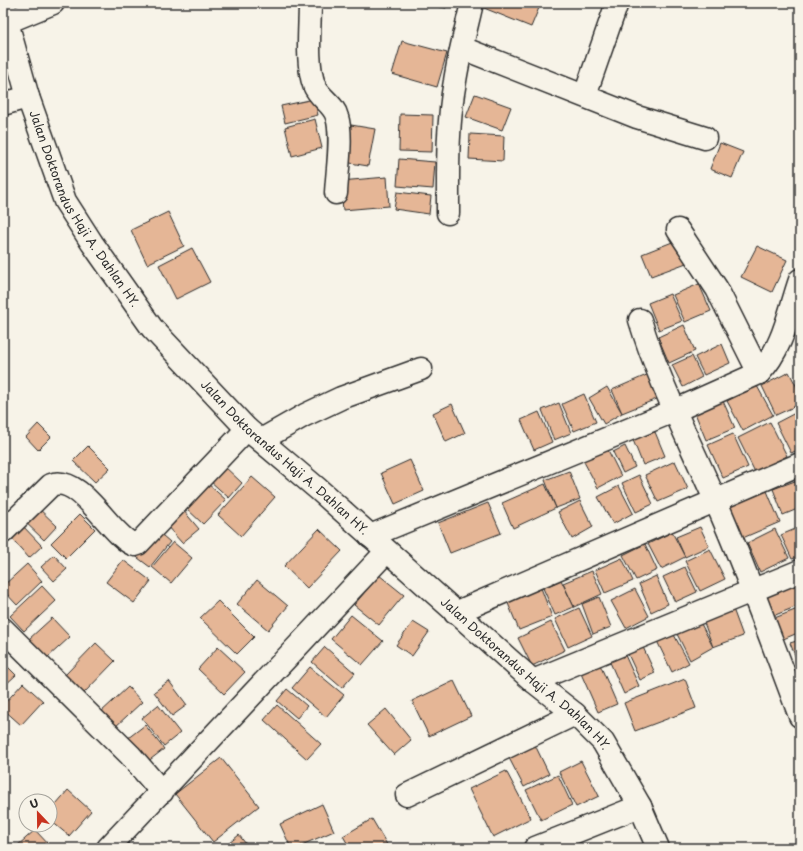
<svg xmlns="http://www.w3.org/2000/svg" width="803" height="851" font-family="'Playpen Sans',sans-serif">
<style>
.building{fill:#e5b696;stroke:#2b2b2b}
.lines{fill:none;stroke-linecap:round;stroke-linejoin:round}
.minor-casing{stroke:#2b2b2b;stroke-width:25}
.minor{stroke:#f7f3e8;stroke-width:22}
.labels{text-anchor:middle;stroke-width:3;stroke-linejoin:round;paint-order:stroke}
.street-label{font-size:12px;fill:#2b2b2b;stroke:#f7f3e8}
</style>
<rect width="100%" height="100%" fill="#f7f3e8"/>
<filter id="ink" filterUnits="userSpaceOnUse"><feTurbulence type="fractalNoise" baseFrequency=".025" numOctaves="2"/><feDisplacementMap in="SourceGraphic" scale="8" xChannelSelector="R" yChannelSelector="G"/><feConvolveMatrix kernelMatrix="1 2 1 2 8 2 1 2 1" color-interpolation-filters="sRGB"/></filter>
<g filter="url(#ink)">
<!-- building -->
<g class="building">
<path d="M419,3H446V8Z"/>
<path d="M481,3H541L531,27L479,6Z"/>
<path d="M402,41L447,53L437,87L392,74Z"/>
<path d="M475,94L511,107L502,130L466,117Z"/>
<path d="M314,99L318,115L285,123L281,106Z"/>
<path d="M400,114L433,115L432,152L399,151Z"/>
<path d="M315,119L322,148L292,156L285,127Z"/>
<path d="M351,125L375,129L368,166L344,162Z"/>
<path d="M470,134L504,136L503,161L469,159Z"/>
<path d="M720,143L743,152L732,178L710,169Z"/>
<path d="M399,159L435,162L433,189L397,186Z"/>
<path d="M387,177L389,206L343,210L340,181Z"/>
<path d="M397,192L431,196L429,214L394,209Z"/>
<path d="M168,212L184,246L147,264L131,230Z"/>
<path d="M680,239L689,262L651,276L642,254Z"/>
<path d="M757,246L787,260L772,292L741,277Z"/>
<path d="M192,248L210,282L176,299L159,265Z"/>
<path d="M699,284L711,311L685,322L673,295Z"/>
<path d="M670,294L682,321L659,330L648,303Z"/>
<path d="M684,325L695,351L669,363L658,337Z"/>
<path d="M722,344L730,363L704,375L695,357Z"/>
<path d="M692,356L702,377L683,387L672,365Z"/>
<path d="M789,372L800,393V404L776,415L762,386Z"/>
<path d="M649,374L659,398L622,413L612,390Z"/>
<path d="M757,386L773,415L743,431L727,401Z"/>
<path d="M607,387L622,413L604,424L589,398Z"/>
<path d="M584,394L596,422L574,431L562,404Z"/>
<path d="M723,401L735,428L706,440L695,413Z"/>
<path d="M559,403L571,433L554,440L542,410Z"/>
<path d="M452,404L465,433L446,442L433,413Z"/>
<path d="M799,411L800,449L791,453L776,423Z"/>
<path d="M539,412L552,442L534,450L521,420Z"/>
<path d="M770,422L787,456L755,472L738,438Z"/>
<path d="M38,424L51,437L38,450L26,437Z"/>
<path d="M655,432L665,456L643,465L633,440Z"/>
<path d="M733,434L748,467L723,478L708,445Z"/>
<path d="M88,446L110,468L95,482L73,461Z"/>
<path d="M625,446L635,467L623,473L613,452Z"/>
<path d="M607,448L621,476L598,488L583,460Z"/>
<path d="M410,460L424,491L395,504L381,473Z"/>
<path d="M675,461L688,489L658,502L645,475Z"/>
<path d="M223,465L242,483L229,498L209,480Z"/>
<path d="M569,471L580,499L556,508L545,480Z"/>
<path d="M639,475L653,504L636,512L622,483Z"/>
<path d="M252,477L275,497L241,536L218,515Z"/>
<path d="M795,481L800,493V508L783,515L773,489Z"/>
<path d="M207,483L226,500L203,524L185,507Z"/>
<path d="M545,484L556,508L513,528L502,503Z"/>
<path d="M619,486L633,513L613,524L598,497Z"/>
<path d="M767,491L780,522L738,540L724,509Z"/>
<path d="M580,501L593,527L572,539L558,512Z"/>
<path d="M488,503L501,533L450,553L438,523Z"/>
<path d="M34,504L57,526L44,540L21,518Z"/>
<path d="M183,510L199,529L182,543L166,525Z"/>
<path d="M80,514L95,529L66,558L51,543Z"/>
<path d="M20,523L42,546L29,558L8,534Z"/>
<path d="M700,527L709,546L685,557L676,537Z"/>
<path d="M800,527V556L792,559L781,535Z"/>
<path d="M155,529L170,542L150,567L134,555Z"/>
<path d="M319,529L342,551L307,588L284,566Z"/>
<path d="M775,529L789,558L760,572L747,543Z"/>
<path d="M672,532L685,557L661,569L648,544Z"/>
<path d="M173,542L192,558L171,583L152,567Z"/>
<path d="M645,544L657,570L636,580L623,555Z"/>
<path d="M710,549L725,579L700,591L685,561Z"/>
<path d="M54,555L67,569L54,581L41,567Z"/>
<path d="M622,558L633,581L605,593L595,570Z"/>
<path d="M123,560L151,581L134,603L106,582Z"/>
<path d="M27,564L42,581L17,605L3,590V586Z"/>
<path d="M685,567L697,592L675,602L663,577Z"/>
<path d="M592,571L602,594L574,607L563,583Z"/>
<path d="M379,575L404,595L379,625L354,605Z"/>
<path d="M656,576L668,604L651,612L639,584Z"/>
<path d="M257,580L288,606L268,630L237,604Z"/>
<path d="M561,580L574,607L555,615L543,588Z"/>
<path d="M798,581L800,588V605L773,616L764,594Z"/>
<path d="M42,586L56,601L24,631L10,616Z"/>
<path d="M541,588L552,617L519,630L507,601Z"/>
<path d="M635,589L649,616L626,628L611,601Z"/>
<path d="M599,597L611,627L593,634L582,604Z"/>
<path d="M218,601L254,637L237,654L200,618Z"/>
<path d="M579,608L592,636L568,647L555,619Z"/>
<path d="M800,608V632L781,640L772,619Z"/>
<path d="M733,609L743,636L713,647L703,620Z"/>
<path d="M351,615L383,641L362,665L331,639Z"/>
<path d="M52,618L70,637L47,658L29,639Z"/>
<path d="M698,618L713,647L690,660L675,630Z"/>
<path d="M413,622L429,632L412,656L396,645Z"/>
<path d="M551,622L565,650L532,666L518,638Z"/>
<path d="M672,631L689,663L672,672L656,639Z"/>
<path d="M800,640V662L798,663L790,643Z"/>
<path d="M96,643L115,661L83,694L64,676Z"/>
<path d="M642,645L655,673L640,680L627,652Z"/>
<path d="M218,647L245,672L224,694L198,669Z"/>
<path d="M325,647L355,673L342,688L312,662Z"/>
<path d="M624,653L639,686L624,694L609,660Z"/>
<path d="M598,660L617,704L598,712L579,669Z"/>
<path d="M3,662L16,675L3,687Z"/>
<path d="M800,665V685H799L792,668Z"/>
<path d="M310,667L344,695L326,717L292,688Z"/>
<path d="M685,679L696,708L635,731L624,703Z"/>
<path d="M169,681L187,705L172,716L154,692Z"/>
<path d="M454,681L471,716L429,736L412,701Z"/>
<path d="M23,683L43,701L21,725L3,709V705Z"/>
<path d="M128,687L142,702L114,728L100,713Z"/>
<path d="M287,689L307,706L297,718L277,701Z"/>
<path d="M158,705L180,733L164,746L142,718Z"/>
<path d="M277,705L321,744L307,759L264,720Z"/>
<path d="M386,709L411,740L394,755L367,725Z"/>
<path d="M145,725L164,749L142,766L123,742Z"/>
<path d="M535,745L549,774L524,787L509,758Z"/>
<path d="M221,758L259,806L213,842L175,794Z"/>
<path d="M581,761L599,796L576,807L559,772Z"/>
<path d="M506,771L531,818L493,837L469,789Z"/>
<path d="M558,775L572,805L541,820L526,790Z"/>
<path d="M68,790L91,811L69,836L50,820V811Z"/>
<path d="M322,804L334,831L295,848H291L280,824Z"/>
<path d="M372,819L389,848H350L343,836Z"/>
<path d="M35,830L52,848H19L17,846Z"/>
<path d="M239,835L249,848H223Z"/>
</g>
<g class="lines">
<!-- minor casing -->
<g class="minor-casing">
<g id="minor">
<path id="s1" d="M4,3L7,22L28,97L65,201L92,243L152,328L247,429L318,489L533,681L575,714L603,742L640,806L658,848"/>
<path d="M310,3C310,28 306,62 314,85C319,98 334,104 337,117C343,136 337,172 336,193"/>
<path d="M7,22L53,3"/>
<path d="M462,48L637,117L705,138"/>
<path d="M585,95L617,3"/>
<path d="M3,104L28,97"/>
<path d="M448,213C448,169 447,125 455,81C459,55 466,29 472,3"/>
<path d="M678,230L717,289L759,373"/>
<path d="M640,320C659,383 690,442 716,502C747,572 773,645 800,716"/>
<path d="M261,440L305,415L341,398L421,369"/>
<path d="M3,532L51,485C81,473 112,539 135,545L138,544L247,429"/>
<path d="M370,536L674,411L759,373C783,349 789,312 800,280"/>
<path d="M455,613L800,464"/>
<path d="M3,629L130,755L162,792"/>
<path d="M533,681L800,571"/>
<path d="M407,795L575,714"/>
<path d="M108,848L387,551"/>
<path d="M535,848L640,806"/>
</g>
</g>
<!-- minor -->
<use href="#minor" class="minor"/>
</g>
</g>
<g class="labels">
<!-- street labels -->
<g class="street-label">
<text dy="4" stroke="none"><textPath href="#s1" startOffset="223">Jalan Doktorandus Haji A. Dahlan HY.</textPath></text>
<text dy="4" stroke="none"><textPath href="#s1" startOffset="547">Jalan Doktorandus Haji A. Dahlan HY.</textPath></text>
<text dy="4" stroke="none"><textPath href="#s1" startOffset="871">Jalan Doktorandus Haji A. Dahlan HY.</textPath></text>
</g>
</g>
<!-- margin -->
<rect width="803" height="851" fill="none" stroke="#f7f3e8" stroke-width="16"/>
<rect x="8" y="8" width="787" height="835" fill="none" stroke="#2b2b2b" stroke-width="1.5" filter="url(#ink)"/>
<!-- north arrow -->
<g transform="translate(38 813) rotate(338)"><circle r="19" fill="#f7f3e8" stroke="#a5a39c"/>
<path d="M0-3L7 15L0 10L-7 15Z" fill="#c8321e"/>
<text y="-6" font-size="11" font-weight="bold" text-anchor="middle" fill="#2b2b2b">U</text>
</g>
</svg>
